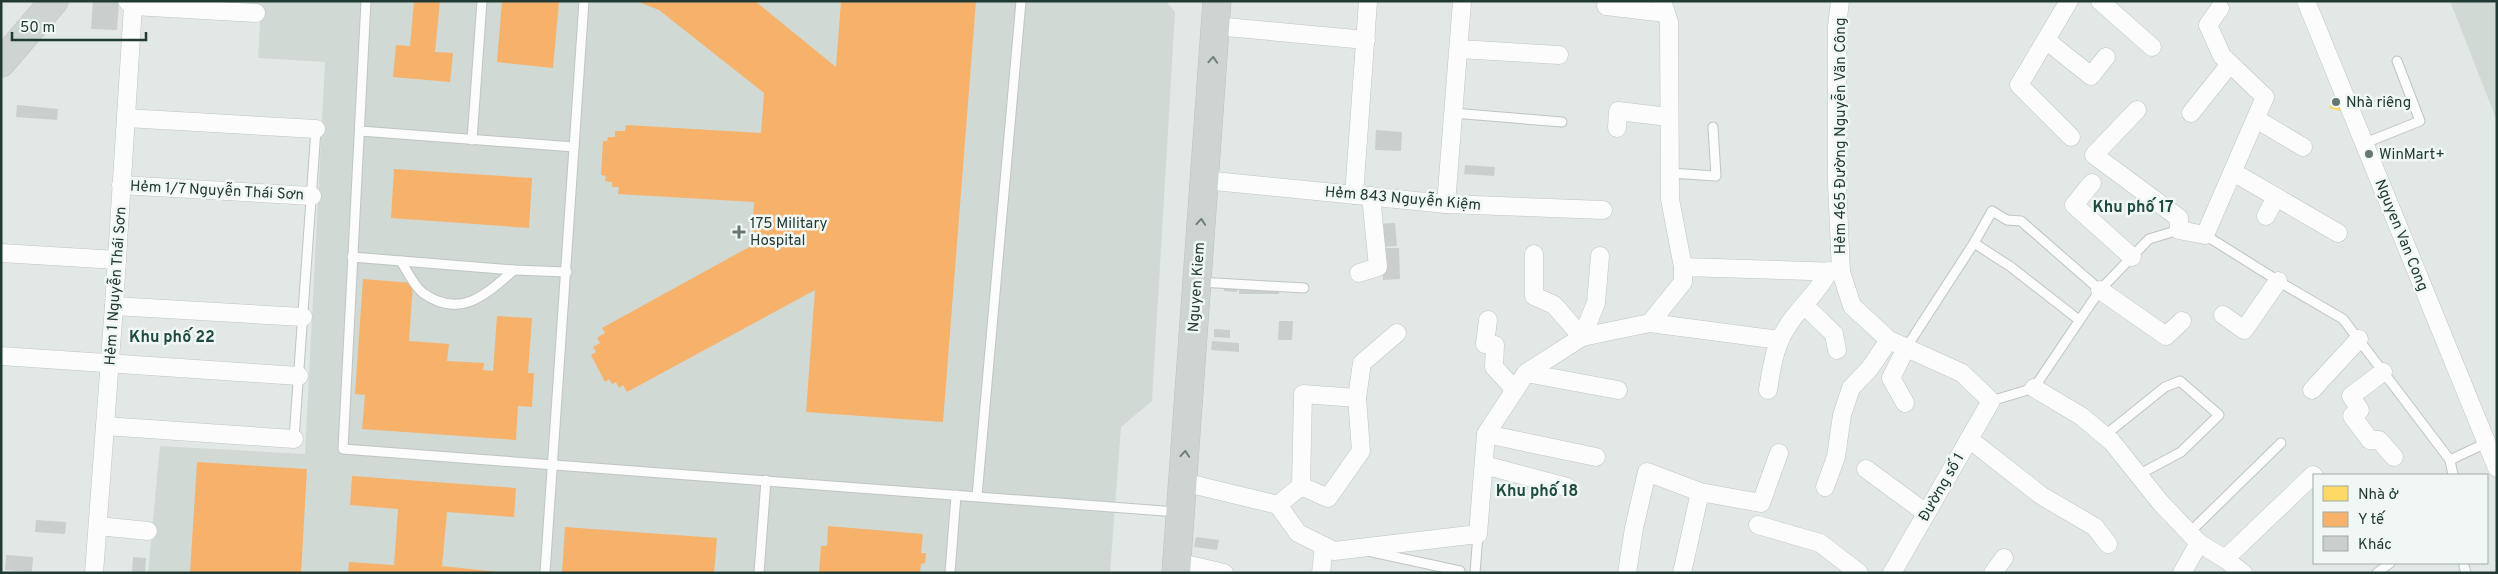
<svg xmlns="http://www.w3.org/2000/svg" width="2498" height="574" font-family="Overpass,sans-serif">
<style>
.built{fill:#d1d9d5}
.homes{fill:#ffd966}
.health{fill:#f6b26b}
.building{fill:#cacfcd}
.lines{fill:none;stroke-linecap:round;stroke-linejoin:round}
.lane-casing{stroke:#bfc5c2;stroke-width:11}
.street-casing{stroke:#bfc5c2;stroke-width:19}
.primary-casing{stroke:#bcc4c1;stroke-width:29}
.lane{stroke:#fbfcfb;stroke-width:9}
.street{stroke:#fbfcfb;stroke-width:18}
.primary{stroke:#cdd4d2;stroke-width:28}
.oneway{stroke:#6f7f7b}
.poi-dot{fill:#657772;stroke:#f0f7f4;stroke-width:2}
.labels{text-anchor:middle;stroke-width:5;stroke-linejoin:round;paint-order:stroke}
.poi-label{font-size:15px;fill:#223a34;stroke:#f0f7f4;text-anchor:start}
.street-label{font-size:15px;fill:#223a34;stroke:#f0f7f4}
.neighbourhood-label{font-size:16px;font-weight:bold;fill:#1f4b42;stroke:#f0f7f4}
</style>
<rect width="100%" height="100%" fill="#e2e8e5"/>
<!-- built -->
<g class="built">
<path d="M172,1H1166L1175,12L1152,401L1121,427L1110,573H148L160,446L305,454L325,62L258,58L261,7Z"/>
<path d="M2450,1H2497V121Z"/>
</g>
<!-- homes -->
<path class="homes" d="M2336,96L2343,112L2329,108Z"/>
<!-- health -->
<g class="health">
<path d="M414,1H440L435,52L453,53L450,82L393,77L396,45L410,46Z"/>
<path d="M502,1H559L553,68L497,62Z"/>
<path d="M636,1H755L836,67L841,1H976L943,422L806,412L815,290L627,392L623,385L619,388L616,382L612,384L609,379L605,382L591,355L596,352L593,347L600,343L597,338L605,333L602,328L751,246L754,202L618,194L619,187H612V182L605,181L606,176L601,175L603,141H607L608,137H615V131H625L626,125L761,133L764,93L659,10Z"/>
<path d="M394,169L532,178L529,228L391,218Z"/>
<path d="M363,279L413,283L409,341L449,344L447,361L484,363L483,370L493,371L497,316L532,318L528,373H534L532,407L518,406L516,440L362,429L365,395L355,394Z"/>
<path d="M197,462L307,469L301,573H190Z"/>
<path d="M352,476L516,488L514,517L447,512L442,566L508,573H348L349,562L394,565L398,509L350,505Z"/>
<path d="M828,526L923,534L921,553H926L925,563L921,564L920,573H819L821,546H827Z"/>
<path d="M565,527L717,538L714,573H562Z"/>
</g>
<!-- building -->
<g class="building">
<path d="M93,1L119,2L117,30L91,29Z"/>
<path d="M17,105L58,109L57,120L16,117Z"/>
<path d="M1376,130L1402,132L1401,151L1375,150Z"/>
<path d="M1465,165L1495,167L1494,176L1464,174Z"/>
<path d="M1395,223L1397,246L1379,247L1377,224Z"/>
<path d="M1382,248H1399L1400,279L1383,280Z"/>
<path d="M1224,280L1238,281L1237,292L1224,291Z"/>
<path d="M1240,283H1279V294H1239Z"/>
<path d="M1279,321H1293L1292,340H1278Z"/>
<path d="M1214,329L1230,330V338L1214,337Z"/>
<path d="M1212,341L1239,343V352L1211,350Z"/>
<path d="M36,520L66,522L65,534L35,532Z"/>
<path d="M1196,537L1219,540L1217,550L1194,547Z"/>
<path d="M6,555L33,557L32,572L5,570Z"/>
<path d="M133,557L146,558L145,573H132Z"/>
</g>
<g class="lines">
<!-- lane casing -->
<g class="lane-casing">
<g id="lane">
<path d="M366,1L343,449L1177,512"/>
<path d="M1453,113L1562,122"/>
<path d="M360,131L574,147"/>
<path d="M472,140L482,1"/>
<path d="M2365,143L2420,121L2397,61"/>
<path d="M1670,173L1716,176L1713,127"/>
<path d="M2205,235L2288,287L2343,319L2450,460L2486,443"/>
<path d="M1974,243L2011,267L2079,320"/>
<path d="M352,257L514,270L567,272"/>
<path d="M401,261C407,271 414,286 423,293C461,320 486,294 514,270"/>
<path d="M1199,282L1304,288"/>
<path d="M1906,348L1974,243L1992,211L2007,220L2021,221L2100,290"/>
<path d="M1991,401L2034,388L2100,290L2149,239L2179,230"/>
<path d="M2104,436L2165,387L2180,381L2219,415L2181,452L2138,475"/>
<path d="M294,439L316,129"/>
<path d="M2450,460L2453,475"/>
<path d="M977,496L1021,1"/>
<path d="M2189,533L2281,443"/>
<path d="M1372,552L1460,571"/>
<path d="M2464,566L2466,573"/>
<path d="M545,573L584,1"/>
<path d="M759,573L766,480"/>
<path d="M950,573L956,495"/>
<path d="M1475,573L1478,534"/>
<path d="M2377,573L2390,563"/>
</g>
</g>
<!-- street casing -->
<g class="street-casing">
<g id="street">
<path d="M1662,1L1669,22L1670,199L1683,267"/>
<path d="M1840,1L1837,26V183L1841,272"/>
<path d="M2069,1L2019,85L2071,137"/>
<path d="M2100,1L2152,47"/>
<path d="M2306,1L2497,468"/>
<path d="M133,6L256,13"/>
<path d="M1606,6L1666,13"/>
<path d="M1215,26L1366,40"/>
<path d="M2046,40L2091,76L2106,57"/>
<path d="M1459,49L1559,55"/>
<path d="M2137,110L2094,155L2179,218V230L2205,235L2265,97L2222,56L2208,25L2220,8"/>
<path d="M2191,113L2230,64"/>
<path d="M126,118L316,129"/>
<path d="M2256,119L2303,147"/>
<path d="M1617,128L1618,111L1669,117"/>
<path d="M2233,172L2338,233"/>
<path d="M1204,180L1446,204L1603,210"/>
<path d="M2092,183L2074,205L2132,257"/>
<path d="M121,185L312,196"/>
<path d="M1354,195L1368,1"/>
<path d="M1446,204L1462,1"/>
<path d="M2266,216L2276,197"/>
<path d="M1,253L117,260"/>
<path d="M1534,254V296L1554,305L1582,337L1596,303L1600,256"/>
<path d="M1359,273L1378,267L1371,196"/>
<path d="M2100,290L2166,336L2182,321"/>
<path d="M1804,305L1834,334L1837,350"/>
<path d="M114,306L303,317"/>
<path d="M2223,315L2244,330L2278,281"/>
<path d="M1488,320L1485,344L1495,345L1494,367L1515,390"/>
<path d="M1650,323L1780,340"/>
<path d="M1,356L299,376"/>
<path d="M2383,372L2351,396L2360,410L2352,416L2370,440H2379L2394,457"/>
<path d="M1526,373L1618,390"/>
<path d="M2034,388L2081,416L2112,442L2160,502L2199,543"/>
<path d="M1768,390C1772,367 1774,347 1787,327C1799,307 1818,293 1829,271"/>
<path d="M2312,390L2359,339"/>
<path d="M1905,403L1891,378L1906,348"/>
<path d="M105,426L294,439"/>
<path d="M1486,434L1596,457"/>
<path d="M1969,439L2042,496L2095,527L2108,544"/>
<path d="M1484,465L1567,487"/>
<path d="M1866,469L1926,513"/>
<path d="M1183,482L1278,505L1298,533L1334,551L1478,534L1486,434L1526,373L1582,337L1650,323L1683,282V267L1841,272L1852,306L1889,340L1962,373L1991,401L1892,573"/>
<path d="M1301,486L1328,498L1361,451L1357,398"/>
<path d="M1825,487L1836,457L1842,415L1851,388L1870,368L1889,340"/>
<path d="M1278,505L1301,486L1303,394L1357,398L1362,363L1397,333"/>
<path d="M1758,525L1820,543L1859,573"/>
<path d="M98,526L148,531"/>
<path d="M2225,559L2243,573"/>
<path d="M1177,562L1224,573"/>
<path d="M94,573L114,306L133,6L127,1"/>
<path d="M1321,573L1324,546"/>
<path d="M1627,573L1634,528L1647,472L1700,492L1761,503L1779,453"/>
<path d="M1682,573L1700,492"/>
<path d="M1993,573L2004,558"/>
<path d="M2182,573L2199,543L2225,559L2313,475L2314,476"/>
</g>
</g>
<!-- primary casing -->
<g class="primary-casing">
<g id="primary">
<path d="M1,63L54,1"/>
<path d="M1176,573L1217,1"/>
</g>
</g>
<!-- lane -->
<use href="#lane" class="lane"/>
<!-- street -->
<use href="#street" class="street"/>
<!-- primary -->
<use href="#primary" class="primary"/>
</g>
<!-- one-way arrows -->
<defs><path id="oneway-chevron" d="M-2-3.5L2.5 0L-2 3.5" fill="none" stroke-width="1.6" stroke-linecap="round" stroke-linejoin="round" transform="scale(1.25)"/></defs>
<g class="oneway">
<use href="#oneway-chevron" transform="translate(1213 60) rotate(-86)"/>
<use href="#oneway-chevron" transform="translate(1201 222) rotate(-86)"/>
<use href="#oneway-chevron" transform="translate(1185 454) rotate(-86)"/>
</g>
<!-- markers -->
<g class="poi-dot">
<circle cx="2336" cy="102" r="5"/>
<circle cx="2369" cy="154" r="5"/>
<path d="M736.5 224.5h5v5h5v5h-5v5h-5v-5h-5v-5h5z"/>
</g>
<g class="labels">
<!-- poi labels -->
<g class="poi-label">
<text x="2346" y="107">Nhà riêng</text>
<text x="2379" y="159">WinMart+</text>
<text x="750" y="228">175 Military<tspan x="750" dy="17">Hospital</tspan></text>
</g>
<!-- street labels -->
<g class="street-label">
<text transform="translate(1840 136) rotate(-90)" y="5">Hẻm 465 Đường Nguyễn Văn Công</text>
<text transform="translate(217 190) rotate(3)" y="5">Hẻm 1/7 Nguyễn Thái Sơn</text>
<text transform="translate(1403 198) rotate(5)" y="5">Hẻm 843 Nguyễn Kiệm</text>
<text transform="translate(2402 235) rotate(68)" y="5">Nguyen Van Cong</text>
<text transform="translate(115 286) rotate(-86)" y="5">Hẻm 1 Nguyễn Thái Sơn</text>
<text transform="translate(1196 287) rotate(-86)" y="5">Nguyen Kiem</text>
<text transform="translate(1941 487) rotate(-60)" y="5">Đường số 1</text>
</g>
<!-- neighbourhood labels -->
<g class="neighbourhood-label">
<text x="2133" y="212">Khu phố 17</text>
<text x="172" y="342">Khu phố 22</text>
<text x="1537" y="496">Khu phố 18</text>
</g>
</g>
<!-- border -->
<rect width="2498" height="574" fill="none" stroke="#223a34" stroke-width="5"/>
<!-- legend -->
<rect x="2313" y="474" width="175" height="90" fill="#f0f7f4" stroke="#9eaba7"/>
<rect x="2323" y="486" width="25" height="15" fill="#ffd966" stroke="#9eaba7"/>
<text x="2358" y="499" font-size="15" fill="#223a34">Nhà ở</text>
<rect x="2323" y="512" width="25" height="15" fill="#f6b26b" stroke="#9eaba7"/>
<text x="2358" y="524" font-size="15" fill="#223a34">Y tế</text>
<rect x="2323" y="536" width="25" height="15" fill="#cacfcd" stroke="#9eaba7"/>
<text x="2358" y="549" font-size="15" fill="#223a34">Khác</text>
<!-- scale -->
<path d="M12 32v8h134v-8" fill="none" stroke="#223a34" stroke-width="2.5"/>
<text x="20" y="32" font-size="15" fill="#223a34" stroke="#f0f7f4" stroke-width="4" paint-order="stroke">50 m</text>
</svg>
